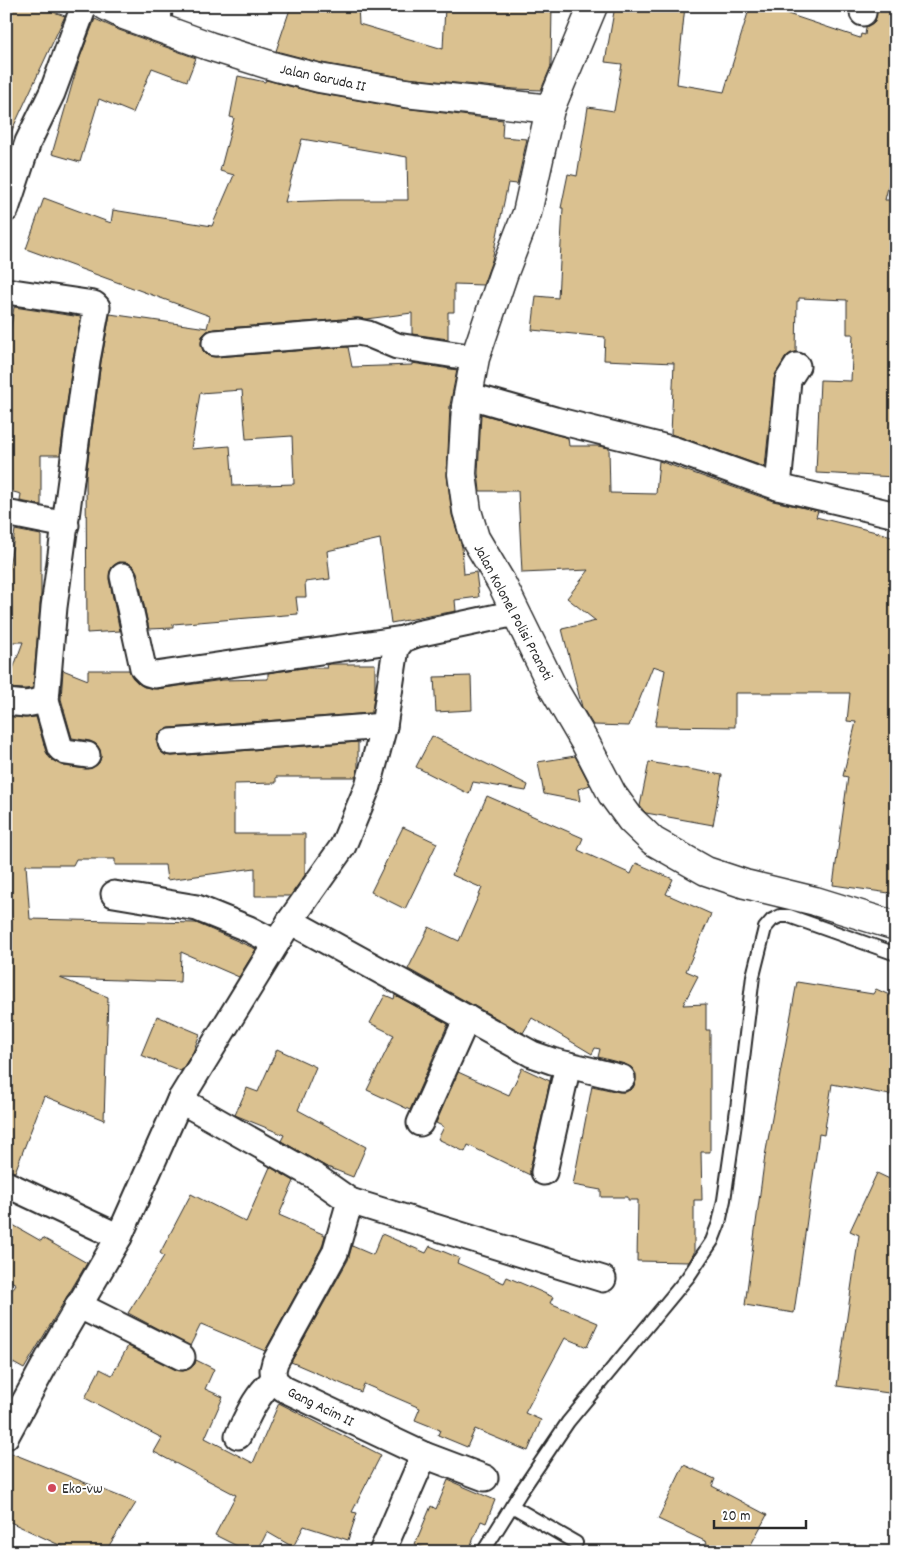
<svg xmlns="http://www.w3.org/2000/svg" width="902" height="1558" font-family="Dekko,sans-serif">
<style>
.building{fill:#dac190;stroke:#2b2b2b;fill-rule:evenodd}
.lines{fill:none;stroke-linecap:round;stroke-linejoin:round}
.lane-casing{stroke:#2b2b2b;stroke-width:16}
.street-casing{stroke:#2b2b2b;stroke-width:29}
.secondary-casing{stroke:#2b2b2b;stroke-width:31}
.lane{stroke:#fff;stroke-width:12}
.street{stroke:#fff;stroke-width:25}
.secondary{stroke:#fff;stroke-width:28}
.poi-dot{fill:#d1495b;stroke:#fff;stroke-width:2}
.labels{text-anchor:middle;stroke-width:4;stroke-linejoin:round;paint-order:stroke}
.street-label{font-size:15px;fill:#2b2b2b;stroke:#fff}
.poi-label{font-size:15px;fill:#2b2b2b;stroke:#fff;text-anchor:start}
</style>
<rect width="100%" height="100%" fill="#fff"/>
<filter id="ink" filterUnits="userSpaceOnUse"><feTurbulence type="fractalNoise" baseFrequency=".02" numOctaves="2"/><feDisplacementMap in="SourceGraphic" scale="10" xChannelSelector="R" yChannelSelector="G"/><feConvolveMatrix kernelMatrix="1 2 1 2 8 2 1 2 1" color-interpolation-filters="sRGB"/></filter>
<g filter="url(#ink)">
<!-- building -->
<g class="building">
<path d="M6,6H37L65,16L6,143Z"/>
<path d="M291,6H358L359,24L443,49L445,6H552L551,66L541,90L515,89L407,78L322,63L276,51Z"/>
<path d="M615,6H685L677,84L724,92L750,6H757L779,12V11L860,38L861,34L865,35L866,27L875,21L878,6H896L891,55L896,56V153L885,200H896V477L816,473L820,380L851,381L853,334H847V300L799,298V301H797L796,352L790,354L785,358L774,379L765,467L671,434L674,363L604,360L605,337L532,330L536,296L558,298L563,208H561L568,174L577,176L588,107L614,111L622,64L605,62Z"/>
<path d="M95,19L119,30L196,58L187,81L152,68L133,113L99,99L80,162L52,154L80,57Z"/>
<path d="M238,76L265,82L266,80L316,93L402,108L503,120L502,137L527,139L517,184L508,183L492,260L483,285L454,284V312H448V339L412,334V313L366,319L357,318L214,329L207,331L202,336L201,344L203,351L208,356L216,357L348,347L352,367L412,365V363L457,370L450,405L447,476L452,515L462,547L464,574L476,572L479,597L455,600L456,611L391,623L380,539L327,551L330,579L305,582L306,597H296L298,614L173,624V628L149,629L137,572L133,566L128,563L119,562L113,566L110,571L109,579L120,631L87,633L86,475L101,362L110,314L207,328L210,316L26,249L44,198L111,223L113,210L212,226L234,175L220,171L234,118L230,117ZM302,139L407,157L408,200H339L285,202ZM242,390L246,439L292,436L294,484L233,486L230,446L191,449L200,393Z"/>
<path d="M14,307L81,317L73,358L60,455H41V505L20,501L21,494L6,490V358Z"/>
<path d="M481,414L568,438L569,446H598L609,448L610,493L656,494L659,461L773,501L818,511L816,517L896,537V894L833,885L848,777L843,776L856,722L847,721L850,693H735V727L655,726L665,670L653,666L629,726L593,725L582,707L562,629L596,621L567,598L589,570L522,573L518,491H480L478,473Z"/>
<path d="M15,530L41,535V594L33,688L25,689L6,688L23,642H6V587Z"/>
<path d="M330,664H375V688L372,713L170,728L163,730L158,735L157,743L159,750L165,755L172,756L358,742V768L356,777H276V783L234,784V834H305V875L290,896H255V868L167,880L165,865H115V859H76L73,865H26L30,919L196,923L256,949L239,977L181,952L180,982L60,978L108,997L104,1120L44,1096L15,1172L6,1170V716L25,718L36,717L46,752L52,760L64,766L85,769L92,768L99,763L101,757L100,750L96,744L90,741L72,738L61,699L63,670L88,680V670H129L133,678L138,683L144,687L157,689L223,680L268,679V673L304,668H327L326,665Z"/>
<path d="M471,676L472,710L436,712L434,677Z"/>
<path d="M432,736L528,785L526,791L473,782L469,794L416,767Z"/>
<path d="M575,756L590,785L578,789L580,801L544,794L538,762Z"/>
<path d="M649,762L722,775L713,825L646,813L643,810L640,806Z"/>
<path d="M487,796L583,838L578,850L631,874L636,863L673,879L666,894L711,914L686,971L698,976L683,1005L706,1004V1030H710V1152H701L702,1200H694V1253L689,1262L637,1261L638,1200H628V1197H601V1190L573,1185L592,1086L619,1092H626L633,1088L636,1081V1074L632,1068L625,1064L598,1057L600,1049L595,1048L592,1054L532,1018L523,1033L408,969L429,927L459,941L482,888L452,875Z"/>
<path d="M403,827L437,843L405,909L371,892Z"/>
<path d="M797,982L873,994L876,989L896,998V1063L890,1095L832,1084L824,1135L819,1134L794,1313L745,1305L765,1156Z"/>
<path d="M385,995L394,999L395,995L448,1024L410,1110L367,1090L394,1035L370,1023Z"/>
<path d="M157,1016L200,1034L193,1052L181,1071L141,1055Z"/>
<path d="M277,1049L316,1067L298,1110L366,1147L353,1177L325,1166L281,1141L284,1135L235,1115L247,1088L258,1092Z"/>
<path d="M522,1068L550,1081L530,1169V1175L468,1145L465,1152L438,1139L444,1127L436,1123L458,1072L509,1095Z"/>
<path d="M270,1167L294,1181L279,1215L325,1235L322,1247L265,1351L201,1324L190,1346L128,1313L164,1256L160,1253L191,1194L246,1222Z"/>
<path d="M877,1173L896,1182V1394L837,1386L859,1235L850,1231Z"/>
<path d="M6,1221L41,1241L43,1238L87,1263L24,1369L6,1359V1299L16,1284L6,1278Z"/>
<path d="M382,1234L426,1253L430,1246L459,1258L457,1263L504,1283L507,1277L553,1297L550,1303L598,1323L587,1347L565,1338L525,1413L541,1420L528,1451L475,1429L467,1447L438,1435L440,1430L415,1420L420,1408L364,1384L361,1392L291,1362L348,1260L352,1246L373,1255Z"/>
<path d="M128,1346L176,1370L183,1371L189,1369L195,1364L196,1360L214,1369L205,1389L223,1397L205,1438L253,1463L279,1403L381,1455L352,1512L357,1513L348,1540L304,1526L293,1547L267,1532L257,1552H249L215,1535L236,1495L154,1452L162,1438L85,1398L100,1369L112,1375Z"/>
<path d="M6,1451L136,1503L105,1552H74L6,1520Z"/>
<path d="M684,1465L715,1479L712,1486L767,1515L747,1552H721L706,1544L707,1542L658,1519Z"/>
<path d="M448,1480L495,1500L486,1523L481,1521L468,1552H433L415,1544L431,1506L436,1509Z"/>
</g>
<g class="lines">
<!-- lane casing -->
<g class="lane-casing">
<g id="lane">
<path d="M512,1506L576,1543"/>
<path d="M483,1552L520,1493L568,1422L688,1277L712,1241L719,1223L724,1200L737,1109L753,976L765,928L772,920L780,916H789L896,954"/>
</g>
</g>
<!-- street casing -->
<g class="street-casing">
<g id="street">
<path d="M863,13L864,6"/>
<path d="M158,28L159,6"/>
<path d="M6,209L28,142L52,93L84,6"/>
<path d="M6,291L94,304L97,307L87,360L54,607L46,700L60,748L66,752L87,755"/>
<path d="M215,343L358,332L368,334L397,346L475,358"/>
<path d="M467,395L555,420L675,450L778,487L896,515"/>
<path d="M778,487L788,380L797,366"/>
<path d="M6,513L66,525"/>
<path d="M123,576L143,668L148,673L155,675L403,639"/>
<path d="M6,702L26,704L46,700"/>
<path d="M171,742L384,726"/>
<path d="M114,894L197,908L249,929L276,943"/>
<path d="M290,921L532,1054L552,1061L622,1078"/>
<path d="M180,1100L316,1177L350,1201L335,1253L275,1362L273,1370L274,1380L284,1389L424,1455L382,1552"/>
<path d="M420,1123L467,1018"/>
<path d="M544,1172L568,1065"/>
<path d="M6,1184L119,1237"/>
<path d="M350,1201L603,1279"/>
<path d="M78,1305L182,1357"/>
<path d="M6,1436L49,1357L119,1237L180,1100L290,921L343,846L368,786L384,726L396,648L403,639L417,634L516,613"/>
<path d="M238,1436C248,1415 256,1395 274,1380"/>
<path d="M424,1455L485,1478"/>
</g>
</g>
<!-- secondary casing -->
<g class="secondary-casing">
<g id="secondary">
<path d="M106,6L124,15L209,46L276,67L319,78L405,93L550,109"/>
<path d="M593,6L550,109L527,213L503,275L475,358L466,406L462,474L467,511L475,538L501,582L552,686L586,744L612,794L631,820L653,841L706,871L745,884L815,901L896,926"/>
</g>
</g>
<!-- lane -->
<use href="#lane" class="lane"/>
<!-- street -->
<use href="#street" class="street"/>
<!-- secondary -->
<use href="#secondary" class="secondary"/>
</g>
</g>
<!-- markers -->
<circle class="poi-dot" cx="52" cy="1488" r="5"/>
<g class="labels">
<!-- street labels -->
<g class="street-label">
<text transform="translate(323 77) rotate(12)" y="5">Jalan Garuda II</text>
<text transform="translate(514 612) rotate(62)" y="5">Jalan Kolonel Polisi Pranoti</text>
<text transform="translate(321 1406) rotate(26)" y="5">Gang Acim II</text>
</g>
<!-- poi labels -->
<g class="poi-label">
<text x="62" y="1493">Eko-vw</text>
</g>
</g>
<!-- margin -->
<rect width="902" height="1558" fill="none" stroke="#fff" stroke-width="25"/>
<rect x="12" y="12" width="877" height="1533" fill="none" stroke="#2b2b2b" stroke-width="2" filter="url(#ink)"/>
<!-- scale -->
<path d="M714 1520v8h92v-8" fill="none" stroke="#2b2b2b" stroke-width="2.5"/>
<text x="722" y="1520" font-size="15" fill="#2b2b2b" stroke="#ffffff" stroke-width="4" paint-order="stroke">20 m</text>
</svg>
